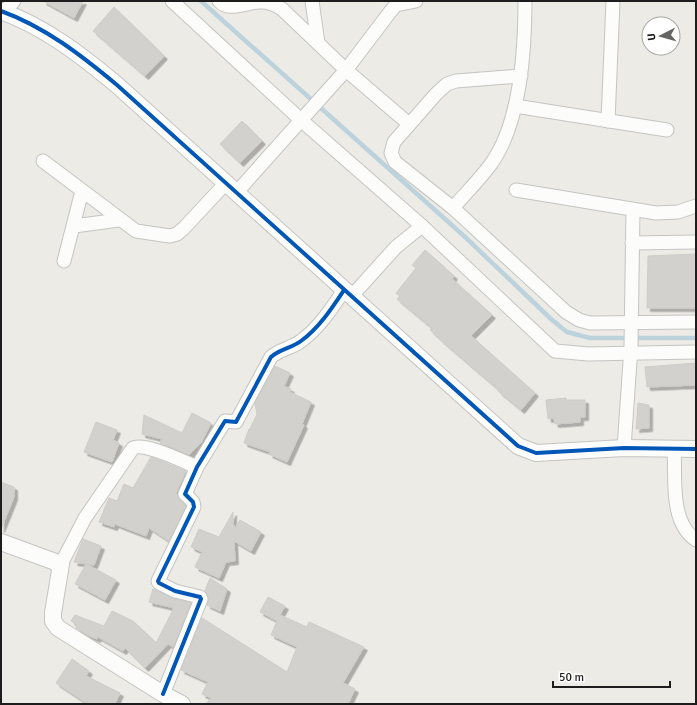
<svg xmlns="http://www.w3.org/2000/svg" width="697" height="705" font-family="Signika,sans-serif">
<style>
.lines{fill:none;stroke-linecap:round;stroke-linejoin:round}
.stream{stroke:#bcd2dc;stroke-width:4.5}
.building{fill:#d2d1cd;stroke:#cfccc7;filter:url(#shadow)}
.minor-casing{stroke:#c4c4c2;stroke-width:15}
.tertiary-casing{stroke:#c4c4c2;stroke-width:18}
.minor{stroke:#fcfcfb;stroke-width:13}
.tertiary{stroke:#fcfcfb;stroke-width:16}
.cycleway-casing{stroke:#fff;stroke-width:6}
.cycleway{stroke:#0057b8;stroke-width:4}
</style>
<defs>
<filter id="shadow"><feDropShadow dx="3.5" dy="3.5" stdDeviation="0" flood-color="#0004"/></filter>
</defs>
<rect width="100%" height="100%" fill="#ecebe6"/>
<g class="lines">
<!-- stream -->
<path class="stream" d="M201,1L464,236L551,319L567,332L590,338H696"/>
</g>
<!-- building -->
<g class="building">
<path d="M43,1H83L74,18Z"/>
<path d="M114,7L164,56L145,76L93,31Z"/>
<path d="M242,121L262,141L240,163L220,144Z"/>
<path d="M425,250L454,276L452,279L492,315L471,336L535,393L521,410L498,391L499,390L444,343L430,330L432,328L397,299L400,296L396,293L416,268L412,265Z"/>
<path d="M696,254V308H647L648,256Z"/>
<path d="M696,363V385L647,387L645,367Z"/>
<path d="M275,366L290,373L284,386L291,389L290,392L311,402L302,424L304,425L287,462L269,454L270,452L244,443L249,429H250L257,414L255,403Z"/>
<path d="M566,398V400H585V417H580V422L555,424L554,418L548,419L546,400Z"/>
<path d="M638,403L649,405V428L636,429Z"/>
<path d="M192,413L211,423L201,443L189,455L160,443L162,439L142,434L144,415L182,433Z"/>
<path d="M96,422L117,430L113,440L119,443L112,462L84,452Z"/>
<path d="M151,457L186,471L176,493L186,506L169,541L149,528L146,536L115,524L114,527L99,522L109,498L117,501L124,484L133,488Z"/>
<path d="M1,482L14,487V497L1,529Z"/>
<path d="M233,512V525L236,527L240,520L261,532L251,551L234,541L235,561L226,562L219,578L195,567L202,552L191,547L199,529L219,537Z"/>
<path d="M83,539L101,546L94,565L74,562Z"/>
<path d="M86,564L116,580L105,600L75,584Z"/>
<path d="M210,578L227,589L220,611L207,605L209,598L205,591Z"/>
<path d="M153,589L172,598L191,603L173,647L168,644L145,668L125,648L123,651L98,637L97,639L87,635L76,628L77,625L71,621L75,615L104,626L112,611L133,621L156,643L174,608L149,602Z"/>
<path d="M268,597L285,606L280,615L307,627L309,622L364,647L343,683L355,689L348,704H206L211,698L202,694L208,682L181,670L202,618L287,672L297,647L271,635L277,621L260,612Z"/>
<path d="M72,659L89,671L86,676L120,693L115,704H88L56,683Z"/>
</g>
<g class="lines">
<!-- minor casing -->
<g class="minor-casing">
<g id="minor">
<path d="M172,1L301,120L422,226"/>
<path d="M219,1C230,13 248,1 261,2C269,2 276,5 282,9L346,70L409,124"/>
<path d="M312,1L318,43"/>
<path d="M4,12L14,1"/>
<path d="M521,76L456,81L447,84L436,94L394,142L391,153L395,162L453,208C466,193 480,179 491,164C521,122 525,51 525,1"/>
<path d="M515,106L667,130"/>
<path d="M608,121L613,1"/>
<path d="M43,161L136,231L170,236L177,234L184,228L225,184"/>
<path d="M516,190L656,213L678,212L696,206"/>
<path d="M236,193L346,70L390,12L396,5L416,1"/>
<path d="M453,208L566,312L579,320L590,323L696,322"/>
<path d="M74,226L119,220"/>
<path d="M632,243L696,242"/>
<path d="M64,261L82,191"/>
<path d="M351,297L396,247L422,226L555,351L588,354L696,352"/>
<path d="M624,448L631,347L633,210"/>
<path d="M674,449C676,477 669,522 696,540"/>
<path d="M61,564L85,518L133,448C145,442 184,462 197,467"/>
<path d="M163,694L201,599L200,597L175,591L159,583L158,581L194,507L193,502L185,494L197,467L225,421L236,422L271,357C280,349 292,348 301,341C319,328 332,308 344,290"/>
</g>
</g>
<!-- tertiary casing -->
<g class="tertiary-casing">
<g id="tertiary">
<path d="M1,11C45,27 81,55 117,85L518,446L536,453L624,448L696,449"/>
<path d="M1,542L61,564L53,613V621L58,628L163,694L182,704"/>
</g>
</g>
<!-- minor -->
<use href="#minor" class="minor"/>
<!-- tertiary -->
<use href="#tertiary" class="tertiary"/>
<!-- cycleway casing -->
<g class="cycleway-casing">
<g id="cycleway">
<path d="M1,11C45,27 81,55 117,85L518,446L536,453L624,448L696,449"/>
<path d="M163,694L201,599L200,597L175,591L159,583L158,581L194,507L193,502L185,494L197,467L225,421L236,422L271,357C280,349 292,348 301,341C319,328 332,308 344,290"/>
</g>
</g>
<!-- cycleway -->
<use href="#cycleway" class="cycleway"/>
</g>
<!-- border -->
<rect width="697" height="705" fill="none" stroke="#1d1d1d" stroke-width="4"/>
<!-- north arrow -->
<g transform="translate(661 36) rotate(264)"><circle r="19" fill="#ffffff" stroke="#a5a5a5"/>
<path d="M0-3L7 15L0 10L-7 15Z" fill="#656563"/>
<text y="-6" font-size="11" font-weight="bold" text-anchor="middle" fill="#1d1d1d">U</text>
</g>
<!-- scale -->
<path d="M553 681v6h117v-6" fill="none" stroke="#1d1d1d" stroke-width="2"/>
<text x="559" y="681" font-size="12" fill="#1d1d1d" stroke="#ffffff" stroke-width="3" paint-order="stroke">50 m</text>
</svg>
